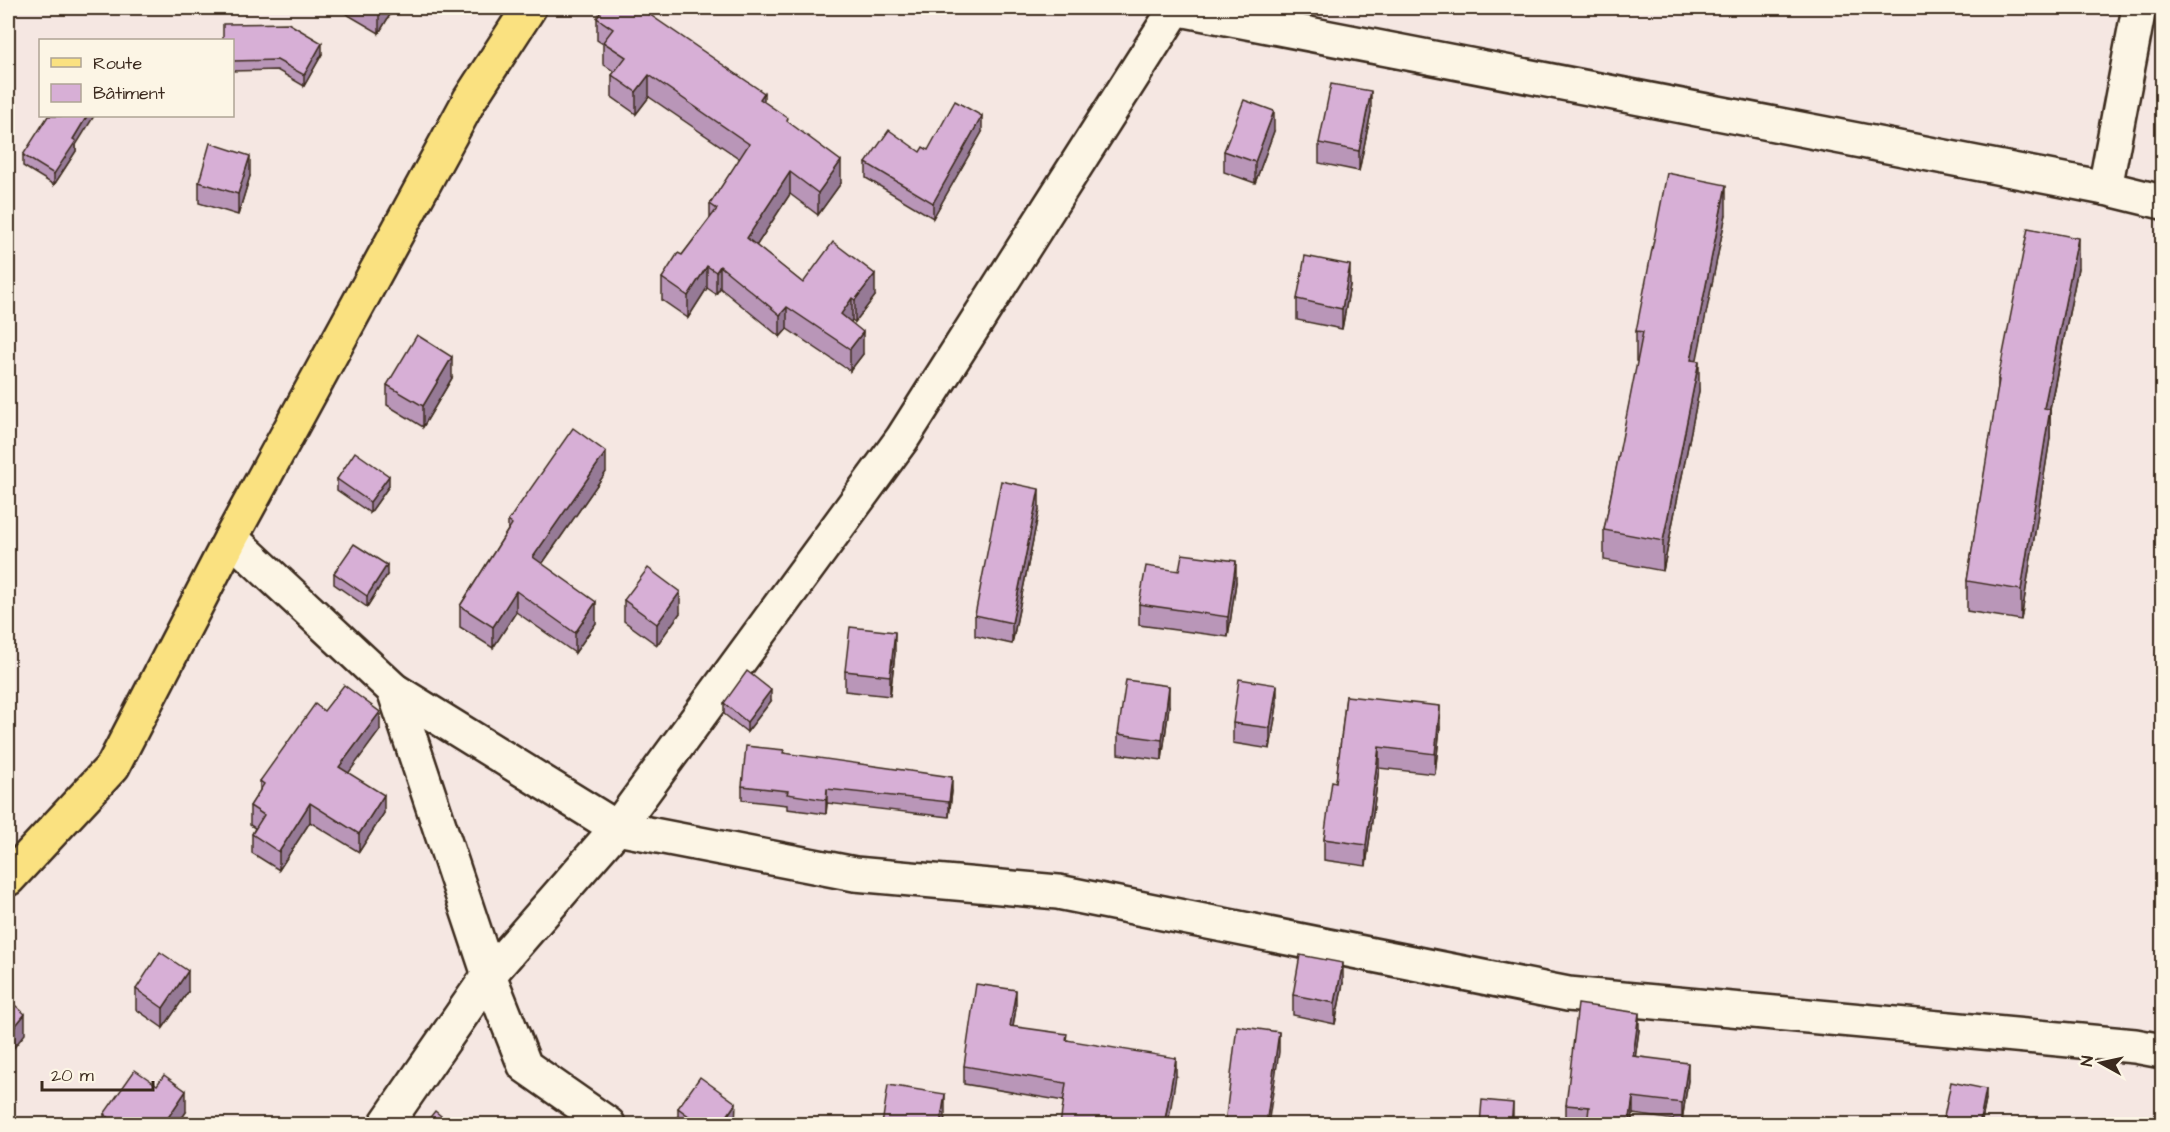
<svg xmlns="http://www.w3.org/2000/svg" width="2170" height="1132" font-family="'Architects Daughter',sans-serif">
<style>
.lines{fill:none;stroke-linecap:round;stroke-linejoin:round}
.street-casing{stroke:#3b2a1e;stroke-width:38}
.primary-casing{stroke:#3b2a1e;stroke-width:38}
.street{stroke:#fcf5e5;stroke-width:33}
.primary{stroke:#fae180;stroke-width:33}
.wall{fill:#b996b8;stroke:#3b2a1e;stroke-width:1.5}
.shaded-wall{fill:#967a96;stroke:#3b2a1e;stroke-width:1.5}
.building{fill:#d7afd6;stroke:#3b2a1e;stroke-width:1.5}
</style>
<rect width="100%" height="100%" fill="#f5e7e2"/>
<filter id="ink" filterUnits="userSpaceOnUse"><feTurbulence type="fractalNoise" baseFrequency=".0167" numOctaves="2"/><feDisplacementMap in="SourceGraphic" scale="12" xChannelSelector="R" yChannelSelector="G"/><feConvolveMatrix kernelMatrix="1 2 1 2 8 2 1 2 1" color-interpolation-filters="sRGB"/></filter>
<g filter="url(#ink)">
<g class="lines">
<!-- street casing -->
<g class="street-casing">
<g id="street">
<path d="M1175,8L2105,188L2162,202"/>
<path d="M2105,188L2139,8"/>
<path d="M231,538L394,690L617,828L855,874L1058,892L1568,994L2135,1046L2162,1051"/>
<path d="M394,690L489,975L525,1066L608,1124"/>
<path d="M386,1124L489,975L617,828L902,439L1176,8"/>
</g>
</g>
<!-- primary casing -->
<g class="primary-casing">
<path id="primary" d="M8,879L113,766L231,538L470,99L529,8"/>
</g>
<!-- street -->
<use href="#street" class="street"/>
<!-- primary -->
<use href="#primary" class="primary"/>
</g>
<!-- wall -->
<g class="wall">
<path d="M338,8H394L379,33L338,9Z"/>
<path d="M597,18L764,102L788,122L841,183L818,215L790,194L756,246L803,283L875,296L855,322L852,320L851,322L863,354L850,371L787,329L780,337L720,288L716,294L707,288L688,318L662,300V278L682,255L710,218V204L740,159L649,97L636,114L612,97V75L615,72L603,64V44L597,40Z"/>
<path d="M232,40L322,54L304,86L277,70L232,71Z"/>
<path d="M1371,112L1359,171L1319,163V143Z"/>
<path d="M1274,131L1255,183L1224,172V151Z"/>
<path d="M982,132L933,218L866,178V163L928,150Z"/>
<path d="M76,145V151L54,185L23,166V155Z"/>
<path d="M250,176L238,215L199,203V182Z"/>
<path d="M1726,214L1696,361L1699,391L1663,571L1604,560V530L1638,361H1636V331Z"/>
<path d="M2078,268L2050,409V438L2021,620L1967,611V581L1998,390V379Z"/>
<path d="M1350,285L1342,329L1297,320V299Z"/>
<path d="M452,378L423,427L387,405V385Z"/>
<path d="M606,472L542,564L596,623L575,653L516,612L493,648L460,627V606L508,530V521Z"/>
<path d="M337,479L389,486L370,513L337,490Z"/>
<path d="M1039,510L1012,644L975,636V615Z"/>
<path d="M334,573L387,575L367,607L334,584Z"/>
<path d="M1236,582L1228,637L1139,625V604Z"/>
<path d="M624,600L680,613L657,645L624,621Z"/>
<path d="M895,653L890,696L845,691V671Z"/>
<path d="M1346,696L1440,727L1435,774L1379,768L1366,866L1324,860V839L1336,782Z"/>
<path d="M771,701L747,732L724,714V703Z"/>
<path d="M1277,705L1270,749L1233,743V723Z"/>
<path d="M1169,706L1162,760L1118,754V734Z"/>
<path d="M324,711L380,730L348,773L384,813L359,852L310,822L279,870L252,853V834L255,828L250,825V806L260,791V781Z"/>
<path d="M784,753L952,791L949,817L827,803L826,814L787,809V805L742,800V786Z"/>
<path d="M1343,983L1335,1024L1293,1015V995Z"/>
<path d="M136,989L188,992L163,1028L136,1009Z"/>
<path d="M1016,1008L1013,1027L1067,1040L1176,1076L1064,1101L964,1084V1066Z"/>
<path d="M1639,1030L1635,1057L1688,1080L1682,1121L1633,1114L1587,1125L1566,1122V1105Z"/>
<path d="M1986,1100L1981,1125H1943V1122Z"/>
<path d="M678,1108L736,1123L735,1125H678Z"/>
<path d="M186,1112L177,1125H104V1114Z"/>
</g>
<!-- shaded-wall -->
<g class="shaded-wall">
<path d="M382,8H394L379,33V12Z"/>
<path d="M322,43V54L304,86V75Z"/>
<path d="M649,75V97L636,114V92Z"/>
<path d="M1371,91V112L1359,171V151Z"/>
<path d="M764,93V115L760,99Z"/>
<path d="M1274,111V131L1255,183V162Z"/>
<path d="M87,116H94L76,145V151L54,185V174L73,139Z"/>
<path d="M982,116V132L933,218V203Z"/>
<path d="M250,156V176L238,215V194Z"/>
<path d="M841,161V183L818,215V193Z"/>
<path d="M790,172V194L747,260V238Z"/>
<path d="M1726,185V214L1691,389V360Z"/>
<path d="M2078,238V268L2044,437V408Z"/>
<path d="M1350,265V285L1342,329V309Z"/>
<path d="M707,266V288L688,318V296Z"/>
<path d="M720,266V288L716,294V272Z"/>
<path d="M875,274V296L855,322V300Z"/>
<path d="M852,298V320L841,336V314Z"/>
<path d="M787,307V329L780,337V315Z"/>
<path d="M863,332V354L850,371V349Z"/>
<path d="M452,357V378L423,427V406Z"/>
<path d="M1699,361V391L1663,571V541Z"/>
<path d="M2050,409V438L2021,620V590Z"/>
<path d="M606,452V472L533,577V557Z"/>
<path d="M389,476V486L370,513V502Z"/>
<path d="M1039,489V510L1012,644V623Z"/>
<path d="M1236,561V582L1228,637V617Z"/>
<path d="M387,565V575L367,607V596Z"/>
<path d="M516,591V612L493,648V627Z"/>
<path d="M680,592V613L657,645V624Z"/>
<path d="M596,602V623L575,653V633Z"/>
<path d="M895,632V653L890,696V676Z"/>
<path d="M1277,685V705L1270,749V728Z"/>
<path d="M1169,686V706L1162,760V740Z"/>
<path d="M771,690V701L747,732V722Z"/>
<path d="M1440,706V727L1435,774V754Z"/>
<path d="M380,712V730L339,786V767Z"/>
<path d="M1379,747V768L1366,866V845Z"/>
<path d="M952,777V791L949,817V802Z"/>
<path d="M827,789V803L826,814V800Z"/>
<path d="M384,795V813L359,852V834Z"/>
<path d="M310,803V822L279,870V852Z"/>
<path d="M1343,963V983L1335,1024V1003Z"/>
<path d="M188,971V992L163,1028V1008Z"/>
<path d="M1016,990V1008L1010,1044V1026Z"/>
<path d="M1639,1013V1030L1633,1074V1056Z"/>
<path d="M25,1014V1034L8,1055V1035Z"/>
<path d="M1279,1032V1052L1268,1125H1266Z"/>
<path d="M1176,1058V1076L1168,1125H1164Z"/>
<path d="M1688,1063V1080L1682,1121V1103Z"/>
<path d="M1986,1089V1100L1981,1125H1979Z"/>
<path d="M186,1091V1112L177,1125H163Z"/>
<path d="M945,1094V1115L944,1125H940Z"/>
<path d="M1633,1097V1114L1631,1125H1629Z"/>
<path d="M736,1103L735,1125H721Z"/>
<path d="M1513,1103V1125H1511Z"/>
</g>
<!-- building -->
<g class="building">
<path d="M371,8H382L379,12Z"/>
<path d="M603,8H640L764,93L760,99L788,118L787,121L841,161L818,193L790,172L747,238L803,283L833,242L875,274L855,300L852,298L841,314L863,332L850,349L787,307L780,315L720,266L716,272L707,266L688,296L662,278L678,253L682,255L717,209L710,204L749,144L649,75L636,92L612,75L626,57L603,42L613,29L597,18Z"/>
<path d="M288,23L322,43L304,75L277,60L232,61V40H223V24Z"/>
<path d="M1331,84L1371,91L1359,151L1319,143Z"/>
<path d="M1244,100L1274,111L1255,162L1224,151Z"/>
<path d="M955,101L982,116L933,203L866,163L889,130L920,152L923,147L928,150Z"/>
<path d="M48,116H87L73,139L76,141L54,174L23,155Z"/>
<path d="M210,143L250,156L238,194L199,182Z"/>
<path d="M1667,173L1726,185L1691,360L1699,361L1663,541L1604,530L1643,332L1636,331Z"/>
<path d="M2028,228L2078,238L2044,408L2050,409L2021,590L1967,581L1999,380L1998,379Z"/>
<path d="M1305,256L1350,265L1342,309L1297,299Z"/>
<path d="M417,335L452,357L423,406L387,385Z"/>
<path d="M573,428L606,452L533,557L596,602L575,633L516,591L493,627L460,606L512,524L508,521Z"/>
<path d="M355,452L389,476L370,502L337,479Z"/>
<path d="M1001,481L1039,489L1012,623L975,615Z"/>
<path d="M354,544L387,565L367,596L334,573Z"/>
<path d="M1182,554L1236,561L1228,617L1139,604L1146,566L1179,571Z"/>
<path d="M648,568L680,592L657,624L624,600Z"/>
<path d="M850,627L895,632L890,676L845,671Z"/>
<path d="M747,671L771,690L747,722L724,703Z"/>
<path d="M1239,679L1277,685L1270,728L1233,723Z"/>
<path d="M1126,680L1169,686L1162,740L1118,734Z"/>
<path d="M344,685L380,712L339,767L384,795L359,834L310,803L279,852L252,834L264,815L250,806L264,784L260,781L315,704L324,711Z"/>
<path d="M1346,696L1440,706L1435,754L1379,747L1366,845L1324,839L1332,781L1336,782Z"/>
<path d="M746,746L784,750L783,753L952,777L949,802L827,789L826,800L787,794L788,791L742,786Z"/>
<path d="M160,952L188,971L163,1008L136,989Z"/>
<path d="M1300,955L1343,963L1335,1003L1293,995Z"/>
<path d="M976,984L1016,990L1010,1026L1067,1034L1066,1040L1176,1058L1164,1125H1060L1066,1083L964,1066Z"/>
<path d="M8,999L25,1014L8,1035Z"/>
<path d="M1578,1004L1639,1013L1633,1056L1688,1063L1682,1103L1633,1097L1629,1125H1587L1589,1107L1566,1105Z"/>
<path d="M1237,1026L1279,1032L1266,1125L1225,1124Z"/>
<path d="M135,1070L157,1085L164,1075L186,1091L163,1125H118L104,1114Z"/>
<path d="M700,1077L736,1103L721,1125H701L678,1108Z"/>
<path d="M1951,1082L1986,1089L1979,1125H1958L1943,1122Z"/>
<path d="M888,1085L945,1094L940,1125H882Z"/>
<path d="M1482,1100L1513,1103L1511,1125H1480Z"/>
<path d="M435,1111L452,1125H424Z"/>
</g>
</g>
<!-- margin -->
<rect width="2170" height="1132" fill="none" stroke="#fcf5e5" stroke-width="30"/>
<rect x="15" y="15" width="2140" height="1102" fill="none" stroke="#3b2a1e" stroke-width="2" filter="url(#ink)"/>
<!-- legend -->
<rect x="39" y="39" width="195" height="78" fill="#fcf5e5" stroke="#afa495" stroke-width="1.5"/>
<rect x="51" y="58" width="30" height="9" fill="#fae180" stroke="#afa495" stroke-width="1.5"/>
<text x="93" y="69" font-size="18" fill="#3b2a1e">Route</text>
<rect x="51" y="84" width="30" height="18" fill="#d7afd6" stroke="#afa495" stroke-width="1.5"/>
<text x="93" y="99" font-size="18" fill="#3b2a1e">Bâtiment</text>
<!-- north arrow -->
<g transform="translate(2101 1063) rotate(278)" stroke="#fcf5e5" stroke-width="4.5" paint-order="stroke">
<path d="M0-4.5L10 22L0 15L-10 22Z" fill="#3b2a1e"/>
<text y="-9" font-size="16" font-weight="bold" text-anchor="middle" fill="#3b2a1e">N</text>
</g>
<!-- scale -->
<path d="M42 1081v9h111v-9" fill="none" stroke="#3b2a1e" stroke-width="3"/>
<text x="51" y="1081" font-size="18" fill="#3b2a1e" stroke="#fcf5e5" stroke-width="4.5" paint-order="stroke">20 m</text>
</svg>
